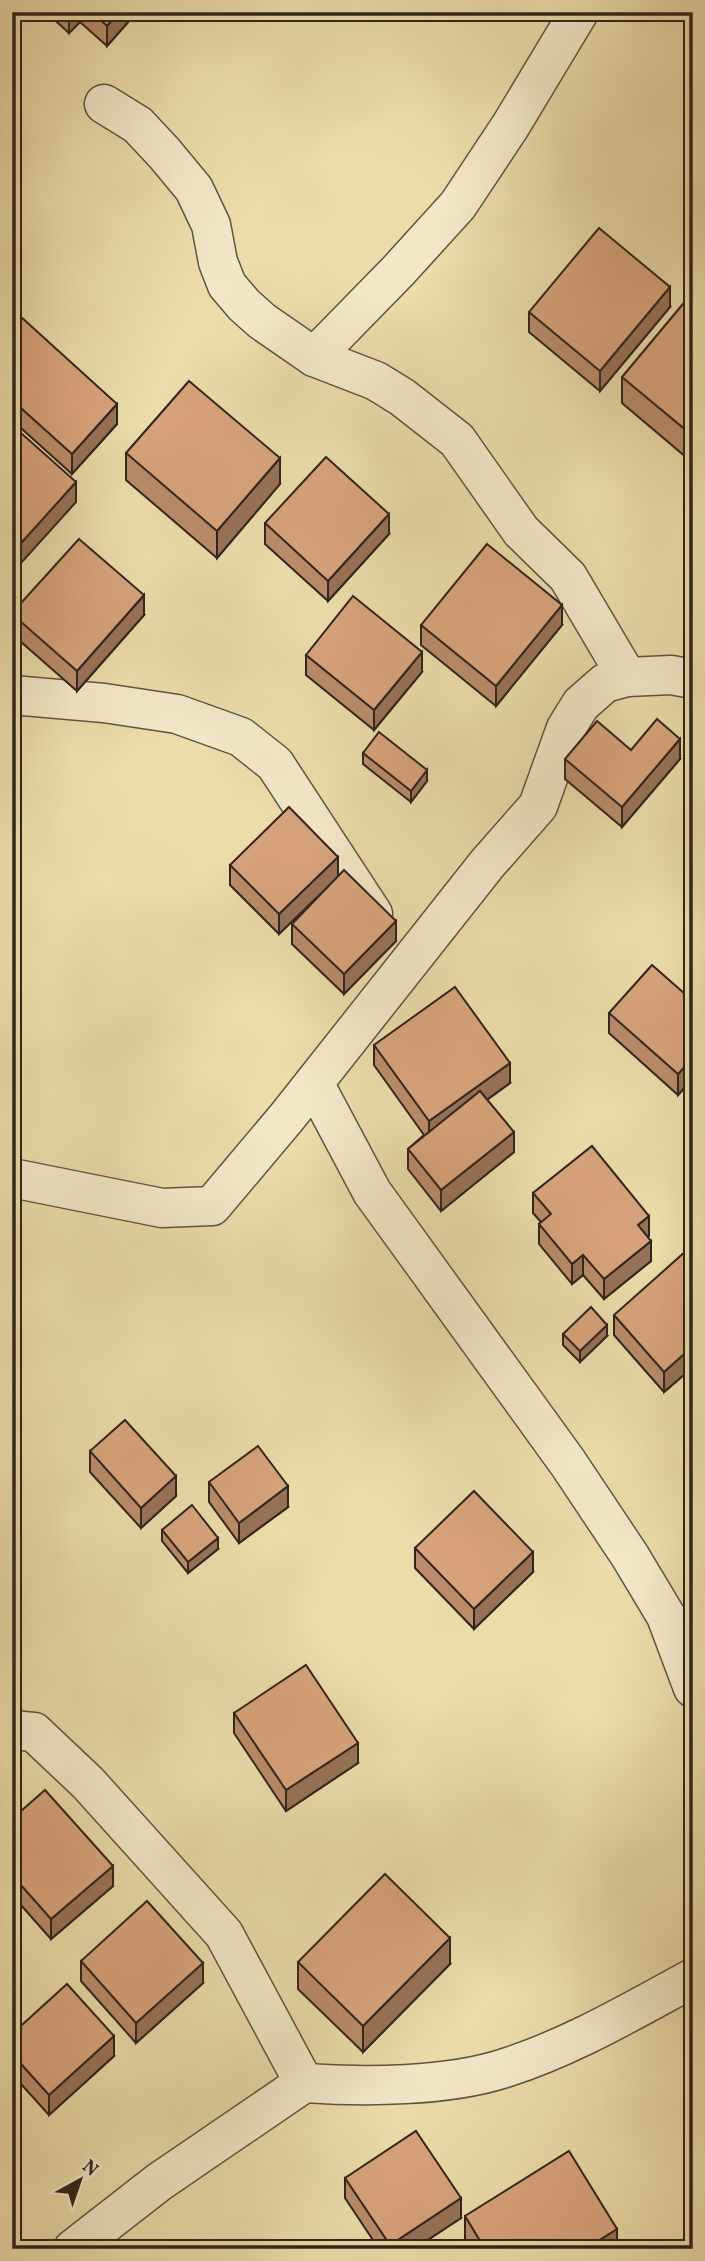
<svg xmlns="http://www.w3.org/2000/svg" width="705" height="2261" font-family="Vollkorn,serif">
<style>
.lines{fill:none;stroke-linecap:round;stroke-linejoin:round}
.minor-casing{stroke:#5f5340;stroke-width:41}
.minor{stroke:#f2e8c8;stroke-width:38}
.wall{fill:#ba8c6b;stroke:#30251c;stroke-width:2}
.shaded-wall{fill:#977257;stroke:#30251c;stroke-width:2}
.building{fill:#d8a37c;stroke:#30251c;stroke-width:2}
</style>
<rect width="100%" height="100%" fill="#ebdcaa"/>
<filter id="stains"><feTurbulence type="fractalNoise" baseFrequency=".00286" numOctaves="4"/><feColorMatrix values="0 0 0 0 .2 0 0 0 0 .09 0 0 0 0 .02 0 0 0 .5 -.17"/></filter>
<radialGradient id="worn" r=".72"><stop offset=".6" stop-color="#630" stop-opacity="0"/><stop offset="1" stop-color="#630" stop-opacity=".3"/></radialGradient>
<g class="lines">
<!-- minor casing -->
<g class="minor-casing">
<g id="minor">
<path d="M104,104L138,125L165,154L194,189L211,225L218,262L227,285L244,305L262,321L314,357L376,381L402,397L457,440L521,531L568,577L627,677"/>
<path d="M314,357L399,270L458,205L511,125L579,12"/>
<path d="M12,695L104,703L177,714L241,737L275,764L373,914"/>
<path d="M314,1083L372,1192L568,1463L630,1556L666,1616L693,1688"/>
<path d="M12,1178L162,1208L212,1206L287,1117L487,864L538,806L566,728L581,704L605,683L627,677L671,675L693,679"/>
<path d="M12,1730L34,1732L88,1783L224,1934L304,2083L159,2182L73,2249"/>
<path d="M304,2083C363,2087 448,2087 505,2068C571,2047 632,2011 693,1978"/>
</g>
</g>
<!-- minor -->
<use href="#minor" class="minor"/>
</g>
<!-- wall -->
<g class="wall">
<path d="M46,12H137L107,46L80,22L69,33Z"/>
<path d="M693,292V463L622,403V377Z"/>
<path d="M670,307L600,391L529,332V312Z"/>
<path d="M12,324L117,424L72,474L12,420Z"/>
<path d="M126,453L280,484L217,558L126,480Z"/>
<path d="M265,523L389,534L328,601L265,544Z"/>
<path d="M12,613L144,615L77,691L12,634Z"/>
<path d="M421,625H562L496,706L421,645Z"/>
<path d="M306,655L422,672L374,730L306,675Z"/>
<path d="M631,750L680,759L622,827L565,779V759Z"/>
<path d="M363,753L427,781L411,802L363,764Z"/>
<path d="M230,865L338,877L396,941L344,994L292,944V924L337,878L279,934L230,885Z"/>
<path d="M693,1001V1078L678,1095L609,1033V1013Z"/>
<path d="M374,1045L510,1083L487,1100L514,1152L441,1211L408,1169V1149L424,1135L374,1065Z"/>
<path d="M533,1193L649,1236H648L651,1261L604,1299L583,1275L572,1284L539,1244V1224L541,1222L533,1213Z"/>
<path d="M693,1259V1367L664,1392L614,1335V1315Z"/>
<path d="M563,1334L607,1336L580,1362L563,1345Z"/>
<path d="M90,1451L176,1496L141,1528L90,1472Z"/>
<path d="M209,1482L288,1507L239,1543L209,1502Z"/>
<path d="M162,1530L218,1549L188,1573L162,1541Z"/>
<path d="M415,1548L533,1572L474,1629L415,1568Z"/>
<path d="M234,1713L358,1763L286,1811L234,1733Z"/>
<path d="M12,1819L113,1886L51,1939L12,1895Z"/>
<path d="M81,1961L203,1983L136,2043L81,1981Z"/>
<path d="M298,1962L450,1964L363,2052L298,1989Z"/>
<path d="M12,2034L114,2056L49,2115L12,2074Z"/>
<path d="M345,2178L461,2218L414,2249H379L345,2198Z"/>
<path d="M465,2216L617,2249H469L465,2242Z"/>
</g>
<!-- shaded-wall -->
<g class="shaded-wall">
<path d="M80,12V22L69,33V13Z"/>
<path d="M119,12H137L107,46V26Z"/>
<path d="M670,287V307L600,391V371Z"/>
<path d="M117,404V424L72,474V454Z"/>
<path d="M280,458V484L217,558V531Z"/>
<path d="M76,482V502L13,572V552Z"/>
<path d="M389,514V534L328,601V581Z"/>
<path d="M144,595V615L77,691V671Z"/>
<path d="M562,605V625L496,706V686Z"/>
<path d="M422,652V672L374,730V710Z"/>
<path d="M680,739V759L622,827V807Z"/>
<path d="M427,770V781L411,802V791Z"/>
<path d="M338,857V877L279,934V914Z"/>
<path d="M396,921V941L344,994V974Z"/>
<path d="M693,1058V1078L678,1095V1074Z"/>
<path d="M510,1063V1083L429,1141V1121Z"/>
<path d="M14,1075V1095L12,1096V1076Z"/>
<path d="M514,1132V1152L441,1211V1190Z"/>
<path d="M649,1216V1236L638,1245V1225Z"/>
<path d="M651,1241V1261L604,1299V1279Z"/>
<path d="M583,1255V1275L572,1284V1264Z"/>
<path d="M607,1325V1336L580,1362V1351Z"/>
<path d="M693,1346V1367L664,1392V1372Z"/>
<path d="M176,1476V1496L141,1528V1508Z"/>
<path d="M288,1486V1507L239,1543V1523Z"/>
<path d="M218,1538V1549L188,1573V1562Z"/>
<path d="M533,1552V1572L474,1629V1609Z"/>
<path d="M358,1743V1763L286,1811V1790Z"/>
<path d="M113,1866V1886L51,1939V1919Z"/>
<path d="M20,1925V1945L12,1952V1932Z"/>
<path d="M450,1938V1964L363,2052V2026Z"/>
<path d="M203,1963V1983L136,2043V2023Z"/>
<path d="M114,2036V2056L49,2115V2095Z"/>
<path d="M461,2198V2218L414,2249H390V2245Z"/>
<path d="M617,2229V2249H585Z"/>
</g>
<!-- building -->
<g class="building">
<path d="M92,12H119L107,26Z"/>
<path d="M599,228L670,287L600,371L529,312Z"/>
<path d="M693,292V436L622,377Z"/>
<path d="M20,316L117,404L72,454L12,400V324Z"/>
<path d="M189,381L280,458L217,531L126,453Z"/>
<path d="M12,425L76,482L13,552L12,551Z"/>
<path d="M326,457L389,514L328,581L265,523Z"/>
<path d="M79,539L144,595L77,671L12,614V613Z"/>
<path d="M487,544L562,605L496,686L421,625Z"/>
<path d="M353,596L422,652L374,710L306,655Z"/>
<path d="M657,719L680,739L622,807L565,759L597,721L631,750Z"/>
<path d="M379,732L427,770L411,791L363,753Z"/>
<path d="M289,807L338,857L279,914L230,865Z"/>
<path d="M344,870L396,921L344,974L292,924Z"/>
<path d="M652,965L693,1001V1058L678,1074L609,1013Z"/>
<path d="M455,987L510,1063L429,1121L374,1045Z"/>
<path d="M480,1091L514,1132L441,1190L408,1149Z"/>
<path d="M592,1146L649,1216L638,1225L651,1241L604,1279L583,1255L572,1264L539,1224L551,1214L533,1193Z"/>
<path d="M686,1251L693,1259V1346L664,1372L614,1315Z"/>
<path d="M591,1307L607,1325L580,1351L563,1334Z"/>
<path d="M125,1420L176,1476L141,1508L90,1451Z"/>
<path d="M258,1446L288,1486L239,1523L209,1482Z"/>
<path d="M474,1491L533,1552L474,1609L415,1548Z"/>
<path d="M192,1505L218,1538L188,1562L162,1530Z"/>
<path d="M306,1665L358,1743L286,1790L234,1713Z"/>
<path d="M45,1790L113,1866L51,1919L12,1875V1819Z"/>
<path d="M385,1874L450,1938L363,2026L298,1962Z"/>
<path d="M147,1901L203,1963L136,2023L81,1961Z"/>
<path d="M12,1916L20,1925L12,1932Z"/>
<path d="M67,1984L114,2036L49,2095L12,2054V2034Z"/>
<path d="M416,2131L461,2198L390,2245L345,2178Z"/>
<path d="M569,2151L617,2229L585,2249H485L465,2216Z"/>
</g>
<!-- margin -->
<rect width="705" height="2261" fill="none" stroke="#ebdcaa" stroke-width="42"/>
<rect x="14" y="14" width="677" height="2233" fill="none" stroke="#30251c" stroke-width="3.5"/>
<rect x="21" y="21" width="663" height="2219" fill="none" stroke="#30251c" stroke-width="2"/>
<!-- north arrow -->
<g transform="translate(80 2180) rotate(40)" stroke="#f2e8c8" stroke-width="5" paint-order="stroke">
<path d="M0-5L12 26L0 18L-12 26Z" fill="#30251c"/>
<text y="-10" font-size="19" font-weight="bold" text-anchor="middle" fill="#30251c">N</text>
</g>
<rect width="100%" height="100%" filter="url(#stains)"/>
<rect width="100%" height="100%" fill="url(#worn)"/>
</svg>
